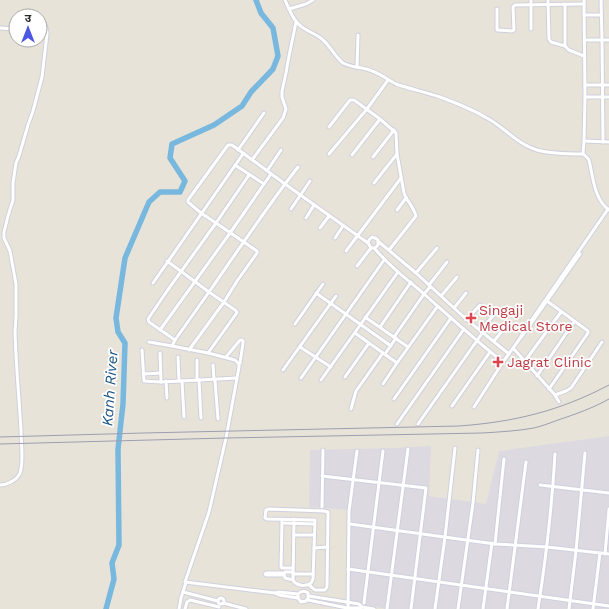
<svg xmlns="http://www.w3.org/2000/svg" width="609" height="609" font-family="'Work Sans','Noto Sans Devanagari',sans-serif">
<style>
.industrial{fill:#dcdae0}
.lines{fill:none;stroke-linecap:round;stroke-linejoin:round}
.river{stroke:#78b8de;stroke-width:5.5}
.minor-casing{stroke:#cfd0de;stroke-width:5}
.minor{stroke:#fff;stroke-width:3}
.rail{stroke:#9d9eaf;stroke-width:1}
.health-dot{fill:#e0444e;stroke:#fff;stroke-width:1.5}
.labels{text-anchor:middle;stroke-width:3.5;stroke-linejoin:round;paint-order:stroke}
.health-label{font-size:14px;fill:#be3a42;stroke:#fff;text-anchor:start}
.water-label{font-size:15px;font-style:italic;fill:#1c5585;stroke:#fff}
</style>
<rect width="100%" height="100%" fill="#e8e3d9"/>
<!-- industrial -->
<path class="industrial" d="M609,436V609H386L350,602V510L309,507L310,450L393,448L431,446L429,496L486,504L499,451Z"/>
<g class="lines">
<!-- river -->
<path class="river" d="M106,609L114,579L112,563L119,545L118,449L123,404L125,343L118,332L116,318L125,258L149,202L160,192H180L185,181L170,158L172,144L214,125L242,106L251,92L273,69L278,56L273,28L261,13L256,0"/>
<!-- minor casing -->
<g class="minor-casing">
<g id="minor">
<path d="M285,0C290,11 294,23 305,29C311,33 318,35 323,40C331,47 335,57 343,63C352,68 363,67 372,71C381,74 388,80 396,84C410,89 425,92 440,97C456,103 472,109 487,118C504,127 518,145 537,150C552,154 568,154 583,154C586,156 587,157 589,160C593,177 594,199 609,210"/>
<path d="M548,0L549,39L551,42L565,46"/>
<path d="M601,0L602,40L603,142"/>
<path d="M565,4V46L569,50L584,56"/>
<path d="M289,9L306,4L313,0"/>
<path d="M497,9V30L512,31L514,30L513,7L515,5L584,4"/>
<path d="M584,15H601"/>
<path d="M0,28C5,28 12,30 16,26"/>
<path d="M531,29V0"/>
<path d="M584,40H609"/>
<path d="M357,67L358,35"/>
<path d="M585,85H609"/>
<path d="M585,97H609"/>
<path d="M329,127L350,100H354L380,119L396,133L397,154L404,193C407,201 414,208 416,216L389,250"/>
<path d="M584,141L609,142"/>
<path d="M238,150L264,113"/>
<path d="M329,154L367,109L388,80"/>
<path d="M583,154L584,141L585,97L584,0"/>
<path d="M352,155L380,119"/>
<path d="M373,157L394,130"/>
<path d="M252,160L283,118L286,109L282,97V91L286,73L288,61L296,22"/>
<path d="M235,165L264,184"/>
<path d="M267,171L281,150"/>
<path d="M249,175L216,223L201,213L188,202V200L228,145H232L285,184L298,167"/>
<path d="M374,183L397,154"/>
<path d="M291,209L310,181"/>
<path d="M397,210L406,198"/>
<path d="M306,218L314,205"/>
<path d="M320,228L329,216"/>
<path d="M335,238L343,226"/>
<path d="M379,242L416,273L466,319L509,354"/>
<path d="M374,248C381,256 389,264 398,272C406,279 415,286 424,294C450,317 476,341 503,362L521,337L522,334L608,209"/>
<path d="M346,251L401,178"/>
<path d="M167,261L209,292L175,340"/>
<path d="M357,266L371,248H375L378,245V240L375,238L372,237L369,240L368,243L371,248"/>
<path d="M416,273L437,248"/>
<path d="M153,283L243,154"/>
<path d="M429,285L447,262"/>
<path d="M316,293L391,346"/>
<path d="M441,296L457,277"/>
<path d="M547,301L588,331V333L549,389"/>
<path d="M454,308L466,293"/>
<path d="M365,317L408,347"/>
<path d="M467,319L480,305"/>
<path d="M295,324L323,284"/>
<path d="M380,327L411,282"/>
<path d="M160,330L230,233L271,174"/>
<path d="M480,330L494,315"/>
<path d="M355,333L397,363"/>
<path d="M394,337L424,294L430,287"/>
<path d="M521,337L523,335L580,254"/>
<path d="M494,341L507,325"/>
<path d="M149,342L172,346"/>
<path d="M300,347L331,367"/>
<path d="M513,348L555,395L559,402"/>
<path d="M142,350L144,381L161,382L237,378"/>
<path d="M189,350L224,302L237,281L257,253V251L216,223L167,291L148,319L149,322L175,340L172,346L208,353L236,314L237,312L235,310L209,292C234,256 259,219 285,184L368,243"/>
<path d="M160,353L161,382"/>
<path d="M208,353L235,360L239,364V367L226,438L209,512L185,582L275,593L279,592L298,594C301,591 304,590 308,593V598L306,601L301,602L298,598V594"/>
<path d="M385,354L396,338"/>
<path d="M178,357L179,381"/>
<path d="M226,357L240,340H242L243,341V343L240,363"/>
<path d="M197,360V380"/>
<path d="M525,361L561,312"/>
<path d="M213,365L214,380"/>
<path d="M283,370L336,296"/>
<path d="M143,374L161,373"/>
<path d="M537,376L574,322"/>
<path d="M345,377L369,343"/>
<path d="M301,378L384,260"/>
<path d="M199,380L201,418"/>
<path d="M215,380L218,419"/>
<path d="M321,380L398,272"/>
<path d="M166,381L167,398"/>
<path d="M182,381L184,417"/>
<path d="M383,384L397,363L437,307"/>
<path d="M555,395L566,391L571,388L602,342"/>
<path d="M394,399L451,318"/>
<path d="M452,406L490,352"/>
<path d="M474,407L503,362"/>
<path d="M351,409L356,391L383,353"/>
<path d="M397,424L464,329"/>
<path d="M418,424L483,332"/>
<path d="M322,476L426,488L411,609"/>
<path d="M0,485C7,485 17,480 20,473C24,462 21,442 21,430C19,397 16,365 15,332L16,316V284L10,251L4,238V232L8,216L13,200V183L16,163L19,156L28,125L33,111L42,77L47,34C47,28 46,25 40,23"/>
<path d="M540,485L609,493"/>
<path d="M322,507L323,450"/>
<path d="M294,519L293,580C296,586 306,587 311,583L313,579L315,520L267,519L265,518L266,510L269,509L324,511L328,512V513L327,587L325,590H315L309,585"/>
<path d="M282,521V523L314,524"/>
<path d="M282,523L281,567L282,568H293"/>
<path d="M350,524L495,544L547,547L609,554"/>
<path d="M294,535H314"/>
<path d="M495,544L504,459"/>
<path d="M314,548L328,547"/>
<path d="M605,554L609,509"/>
<path d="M348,569L609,606"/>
<path d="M293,572H285L284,574L285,578L293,580"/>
<path d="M284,573H266L265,574L266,575H284"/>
<path d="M293,574H313"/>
<path d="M186,582L183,592L218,601"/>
<path d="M275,593L279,595L298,598"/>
<path d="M309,596L359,604L362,607"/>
<circle cx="221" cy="601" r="3"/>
<path d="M308,600L347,608H359L362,607L374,609"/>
<path d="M223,603L246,609"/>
<path d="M364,603L383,451"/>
<path d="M179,609L181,598L183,592"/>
<path d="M185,609L187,602L190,600L219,607"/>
<path d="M348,609L349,511L357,451"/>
<path d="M387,609L408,449"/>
<path d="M435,609L445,537L455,448"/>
<path d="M458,609L473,503L478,450"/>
<path d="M483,609L492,543"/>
<path d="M507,609L526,462"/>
<path d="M538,609C546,558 552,506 555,454"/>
<path d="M569,609L576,551L585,453"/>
<path d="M593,609L600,553"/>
</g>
</g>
<!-- minor -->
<use href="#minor" class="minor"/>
<!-- rail -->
<g class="rail">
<path d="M0,437L143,433L459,426C514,422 560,411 609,385"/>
<path d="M0,444L226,438L482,433C499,432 517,431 534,428C542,426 550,423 558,420C576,414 593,408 609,399"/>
</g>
</g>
<!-- markers -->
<g class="health-dot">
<path d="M469 312h4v4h4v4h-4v4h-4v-4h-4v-4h4z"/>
<path d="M496 356h4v4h4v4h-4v4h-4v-4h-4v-4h4z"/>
</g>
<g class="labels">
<!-- health labels -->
<g class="health-label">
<text x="479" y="315">Singaji<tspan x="479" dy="16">Medical Store</tspan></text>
<text x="507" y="367">Jagrat Clinic</text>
</g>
<!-- water labels -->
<g class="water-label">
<text transform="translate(110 388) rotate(-86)" y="5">Kanh River</text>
</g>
</g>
<!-- north arrow -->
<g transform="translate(28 28)"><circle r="19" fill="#ffffff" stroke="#a9a9a9"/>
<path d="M0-3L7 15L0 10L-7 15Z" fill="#4b57e3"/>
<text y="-6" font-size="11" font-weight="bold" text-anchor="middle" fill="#272727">उ</text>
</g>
</svg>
